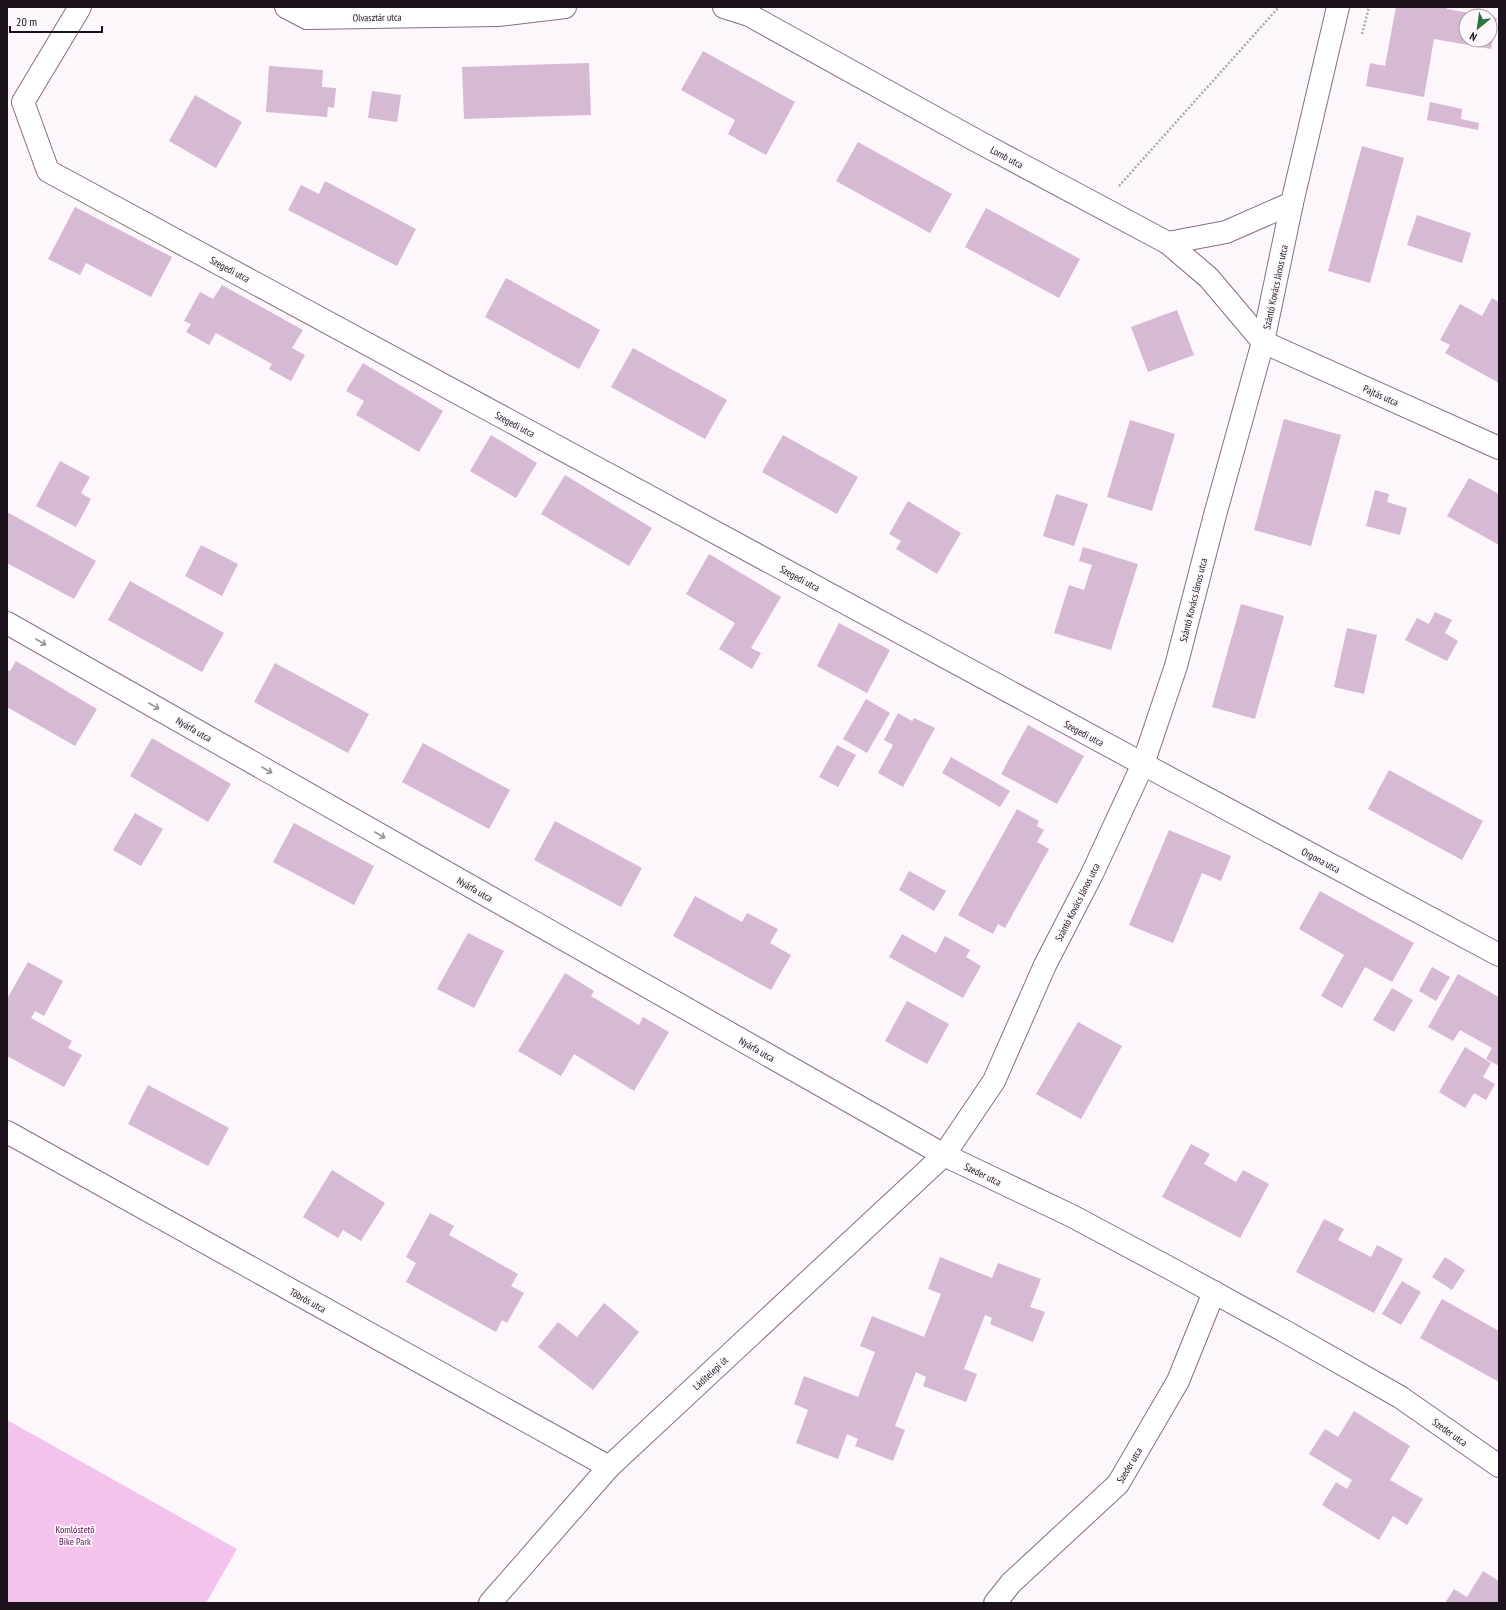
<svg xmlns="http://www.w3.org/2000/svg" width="1506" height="1610" font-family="'PT Sans Narrow',sans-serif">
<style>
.green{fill:#f3c2ed}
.building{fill:#d6b9d2}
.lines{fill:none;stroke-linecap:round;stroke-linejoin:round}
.street-casing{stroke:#886d85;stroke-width:24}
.path{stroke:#aea7ad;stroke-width:2.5;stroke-dasharray:2 2;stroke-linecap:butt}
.street{stroke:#fff;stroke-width:22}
.oneway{stroke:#999498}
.labels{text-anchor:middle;stroke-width:3.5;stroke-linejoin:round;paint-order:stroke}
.street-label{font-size:10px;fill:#1c121b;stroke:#fdf7fc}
.park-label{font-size:10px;fill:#5c0f59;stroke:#fdf7fc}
</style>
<rect width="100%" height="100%" fill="#fdf7fc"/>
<!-- green -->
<path class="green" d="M7,1420L237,1549L206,1603H7Z"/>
<!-- building -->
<g class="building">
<path d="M1396,7H1447V9L1481,15L1466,16V40H1490V17L1497,18L1491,49L1434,39L1424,97L1366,86L1370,63L1385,66Z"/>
<path d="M703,51L795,102L766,155L728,134L735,120L681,90Z"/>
<path d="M589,63L591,115L464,119L462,67Z"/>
<path d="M269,66L323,70L322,87L336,88L334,108L328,107L327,117L266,112Z"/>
<path d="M372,91L401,95L397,122L368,118Z"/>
<path d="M195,95L242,122L216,168L169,141Z"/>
<path d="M1430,102L1462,109L1461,119L1479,123L1478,130L1427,120Z"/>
<path d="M858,142L952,194L930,233L836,181Z"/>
<path d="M1362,146L1404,158L1370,283L1328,271Z"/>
<path d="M325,181L416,229L397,266L288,210L301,185L319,194Z"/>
<path d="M75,207L172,257L151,297L86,263L80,275L48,259Z"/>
<path d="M986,208L1080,259L1059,298L965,247Z"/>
<path d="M1417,215L1471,233L1462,263L1407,245Z"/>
<path d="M506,278L600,330L579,369L485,317Z"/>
<path d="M222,285L303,330L292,348L305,355L291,381L269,369L272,364L216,333L209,345L186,332L191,324L184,321L200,292L213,299Z"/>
<path d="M1492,298L1499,302V383L1445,353L1450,345L1440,340L1460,304L1482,316Z"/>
<path d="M1177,310L1194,355L1148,372L1131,327Z"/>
<path d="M633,348L727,400L705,439L611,387Z"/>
<path d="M363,363L443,411L419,452L356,415L364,401L346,391Z"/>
<path d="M1284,419L1341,435L1311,546L1254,530Z"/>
<path d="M1130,420L1175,434L1152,511L1107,497Z"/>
<path d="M491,435L537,463L516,498L470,471Z"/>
<path d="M783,435L858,477L837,514L762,472Z"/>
<path d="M60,461L90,477L81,493L91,499L76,527L36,506Z"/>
<path d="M565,475L652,528L629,566L541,514Z"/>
<path d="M1469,478L1499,494V545L1447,516Z"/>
<path d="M1375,490L1389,494L1387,502L1407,508L1400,535L1366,526Z"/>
<path d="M1056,494L1088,504L1074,546L1043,536Z"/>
<path d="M908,501L961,533L937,574L896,549L901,541L889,534Z"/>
<path d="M7,512L96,561L74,599L7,563Z"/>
<path d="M201,545L238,564L222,596L185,576Z"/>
<path d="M1083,547L1138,564L1111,650L1054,633L1069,585L1084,590L1092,565L1079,561Z"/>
<path d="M709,554L781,597L751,648L761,653L752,669L719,649L735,623L686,594Z"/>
<path d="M130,581L224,633L202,672L108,620Z"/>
<path d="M1241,604L1284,616L1255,719L1212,707Z"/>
<path d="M1435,612L1452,620L1445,633L1458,641L1447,661L1405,640L1417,618L1429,624Z"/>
<path d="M839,623L890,650L867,693L817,666Z"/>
<path d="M1347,628L1377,635L1364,694L1334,687Z"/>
<path d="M16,661L97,709L75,746L7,707V670L10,671Z"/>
<path d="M275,663L369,714L348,753L254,702Z"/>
<path d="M866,699L890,713L867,753L843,739Z"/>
<path d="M898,713L912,721L914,718L935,728L903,787L878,773L893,745L884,740Z"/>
<path d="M1028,725L1084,756L1057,804L1001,774Z"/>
<path d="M152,738L231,784L208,822L130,776Z"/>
<path d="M423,743L510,790L489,829L402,782Z"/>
<path d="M837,745L856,755L838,787L819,777Z"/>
<path d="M951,757L1010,791L1000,807L942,773Z"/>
<path d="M1389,770L1483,821L1462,860L1368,809Z"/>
<path d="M1017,809L1039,821L1037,826L1044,830L1037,842L1049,849L1005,928L998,924L993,934L958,915Z"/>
<path d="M135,813L163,829L141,866L113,850Z"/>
<path d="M555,821L642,868L621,907L534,860Z"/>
<path d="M294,823L374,866L354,905L273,862Z"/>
<path d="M1169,830L1231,856L1221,881L1202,873L1173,943L1129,925Z"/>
<path d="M909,871L946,891L934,911L899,890Z"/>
<path d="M1320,891L1414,943L1392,982L1365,967L1342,1008L1321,996L1344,955L1299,929Z"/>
<path d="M695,896L742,922L747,913L778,929L770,943L791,955L771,990L673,936Z"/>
<path d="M468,933L504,951L474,1008L437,989Z"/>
<path d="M902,934L936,953L945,936L970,950L966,957L981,966L963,998L889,957Z"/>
<path d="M28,962L63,981L44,1016L35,1011L31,1018L72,1041L68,1048L82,1055L64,1087L7,1056V999Z"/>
<path d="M1432,967L1450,977L1436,1001L1419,991Z"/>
<path d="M565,973L594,991L591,996L639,1025L643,1017L669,1032L634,1091L574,1054L561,1076L518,1051Z"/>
<path d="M1458,974L1499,997V1066L1486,1059L1492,1048L1460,1030L1453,1041L1428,1027Z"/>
<path d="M1392,988L1413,1000L1394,1032L1373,1020Z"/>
<path d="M907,1001L949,1024L927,1064L885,1041Z"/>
<path d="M1078,1022L1122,1046L1081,1119L1036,1094Z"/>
<path d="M1465,1047L1491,1063L1483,1077L1495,1084L1486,1100L1474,1093L1465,1108L1439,1092Z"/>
<path d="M148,1085L229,1128L208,1166L128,1124Z"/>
<path d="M1191,1144L1210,1154L1204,1164L1236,1182L1243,1170L1269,1184L1240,1238L1162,1197Z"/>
<path d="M332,1170L385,1203L361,1241L343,1230L338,1238L303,1217Z"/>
<path d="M430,1213L454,1226L449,1235L518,1274L511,1286L524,1293L507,1323L502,1320L496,1332L406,1282L416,1263L406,1257Z"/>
<path d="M1324,1219L1344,1229L1338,1240L1371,1257L1377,1245L1403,1259L1374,1313L1296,1272Z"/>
<path d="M940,1257L992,1278L998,1263L1041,1279L1030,1307L1045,1312L1033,1342L990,1324L992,1318L985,1315L964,1369L977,1374L966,1402L923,1386L926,1377L916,1372L895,1426L905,1430L893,1461L855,1446L858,1439L847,1434L838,1459L796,1443L808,1410L794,1404L804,1376L858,1397L875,1352L860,1346L872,1316L924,1337L941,1294L928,1289Z"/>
<path d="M1445,1257L1465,1270L1452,1290L1432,1277Z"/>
<path d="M1402,1281L1421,1292L1401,1325L1382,1314Z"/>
<path d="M1442,1299L1499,1331V1382L1420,1338Z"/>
<path d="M604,1303L639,1332L593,1390L538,1347L558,1322L577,1337Z"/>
<path d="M1354,1411L1410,1446L1390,1480L1423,1499L1407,1525L1393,1516L1379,1540L1322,1505L1336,1482L1347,1489L1352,1480L1309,1454L1325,1429L1338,1437Z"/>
<path d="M1483,1571L1499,1581V1603H1445L1454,1589L1467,1597Z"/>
</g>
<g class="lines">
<!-- street casing -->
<g class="street-casing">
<g id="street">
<path d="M80,7L23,102L48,171L1143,764L1499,955"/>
<path d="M286,7L307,18L498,15L565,7"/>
<path d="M724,7L749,15L977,141L1168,243L1209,278L1263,342L1499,448"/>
<path d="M1168,243L1226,232L1292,203"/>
<path d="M7,623L944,1155L1072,1216L1175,1271L1286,1332L1400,1397L1499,1466"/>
<path d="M7,1132L609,1467"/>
<path d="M490,1603L609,1467L944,1155L994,1081L1045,965L1092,874L1143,764L1176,666L1215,515L1263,342L1292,203L1338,7"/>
<path d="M995,1603L1011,1583L1118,1484L1178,1381L1214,1292"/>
</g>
</g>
<!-- path -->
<g class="path">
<path d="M1362,34L1369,7"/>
<path d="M1119,186L1279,7"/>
</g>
<!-- street -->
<use href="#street" class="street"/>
</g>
<!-- one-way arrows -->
<defs><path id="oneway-shaft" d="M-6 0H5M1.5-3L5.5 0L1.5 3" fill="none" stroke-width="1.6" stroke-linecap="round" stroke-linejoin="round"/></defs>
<g class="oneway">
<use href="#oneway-shaft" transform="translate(41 642) rotate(30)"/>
<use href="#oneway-shaft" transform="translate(154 706) rotate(30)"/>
<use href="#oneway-shaft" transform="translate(267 770) rotate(30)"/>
<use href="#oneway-shaft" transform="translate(380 835) rotate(30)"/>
</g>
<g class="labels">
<!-- street labels -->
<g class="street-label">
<text transform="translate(377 17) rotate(-1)" y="4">Olvasztár utca</text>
<text transform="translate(1007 157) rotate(28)" y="4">Lomb utca</text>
<text transform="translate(230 269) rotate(28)" y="4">Szegedi utca</text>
<text transform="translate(1275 287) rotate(-78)" y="4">Szántó Kovács János utca</text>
<text transform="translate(1381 395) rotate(24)" y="4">Pajtás utca</text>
<text transform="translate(515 424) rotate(28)" y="4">Szegedi utca</text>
<text transform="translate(800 578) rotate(28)" y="4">Szegedi utca</text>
<text transform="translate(1193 600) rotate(-76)" y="4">Szántó Kovács János utca</text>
<text transform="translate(194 729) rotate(30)" y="4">Nyárfa utca</text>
<text transform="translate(1084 733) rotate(28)" y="4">Szegedi utca</text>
<text transform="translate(1321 860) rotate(28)" y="4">Orgona utca</text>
<text transform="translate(475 889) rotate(30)" y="4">Nyárfa utca</text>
<text transform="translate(1077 902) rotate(-63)" y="4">Szántó Kovács János utca</text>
<text transform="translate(757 1049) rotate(30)" y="4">Nyárfa utca</text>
<text transform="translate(983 1174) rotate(26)" y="4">Szeder utca</text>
<text transform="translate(308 1300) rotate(29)" y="4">Töbrös utca</text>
<text transform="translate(710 1373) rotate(-43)" y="4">Láditelepi út</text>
<text transform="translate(1450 1432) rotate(35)" y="4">Szeder utca</text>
<text transform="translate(1129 1465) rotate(-59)" y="4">Szeder utca</text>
</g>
<!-- park labels -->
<g class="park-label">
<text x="75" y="1533">Komlóstető<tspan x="75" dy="12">Bike Park</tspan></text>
</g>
</g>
<!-- border -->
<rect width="1506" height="1610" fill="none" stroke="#1c121b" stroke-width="16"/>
<!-- north arrow -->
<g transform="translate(1478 28) rotate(209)"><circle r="19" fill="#fdf7fc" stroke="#a39ba2"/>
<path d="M0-3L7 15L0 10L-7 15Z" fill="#2c7441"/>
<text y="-6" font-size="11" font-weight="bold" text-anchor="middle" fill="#1c121b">N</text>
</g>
<!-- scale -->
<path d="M10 26v6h92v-6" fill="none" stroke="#1c121b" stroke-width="2"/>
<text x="16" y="26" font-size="12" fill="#1c121b" stroke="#fdf7fc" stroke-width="3" paint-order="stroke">20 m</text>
</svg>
